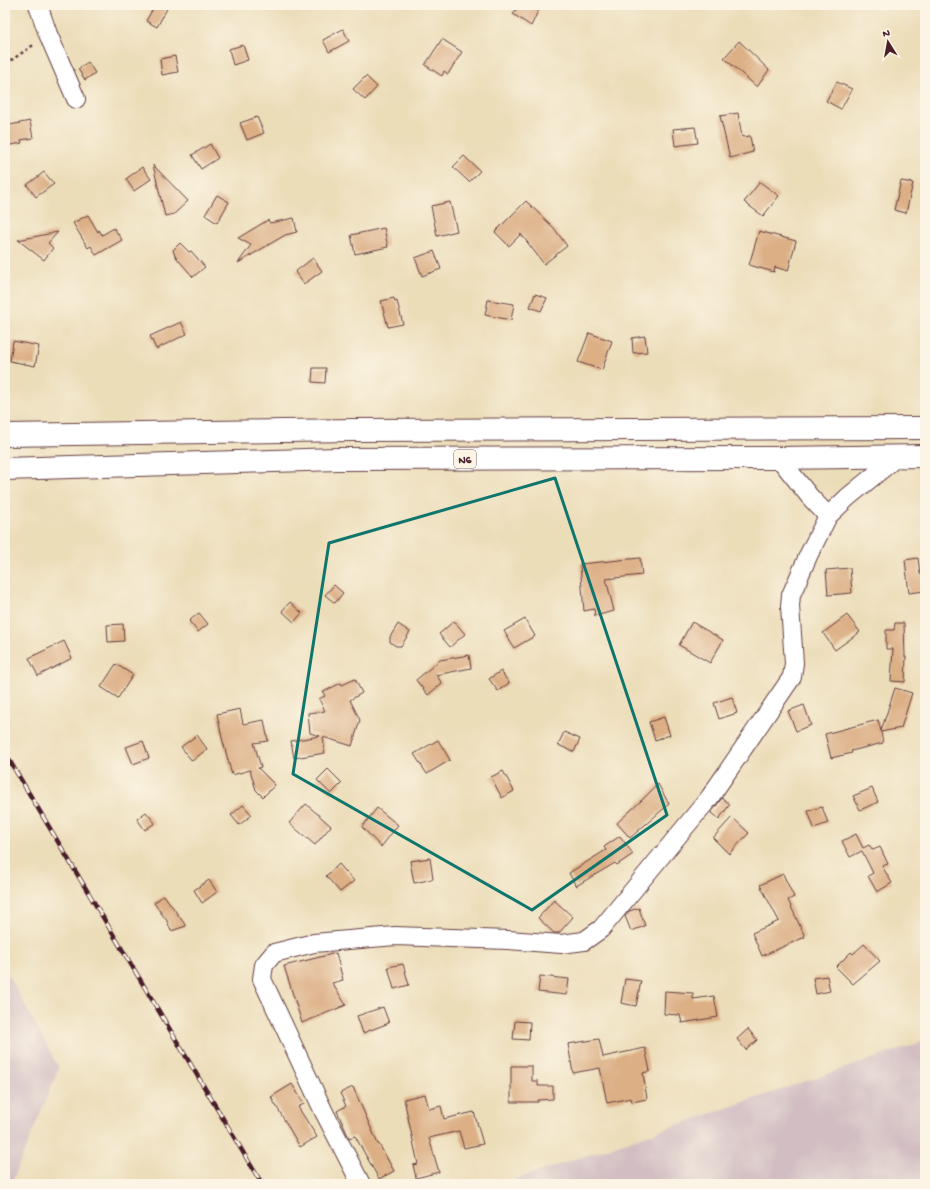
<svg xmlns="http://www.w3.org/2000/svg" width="930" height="1189" font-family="'Gochi Hand',sans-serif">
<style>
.industrial{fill:#d2bec2}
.building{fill:#dcaf85}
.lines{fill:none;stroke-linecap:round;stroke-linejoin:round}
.minor-casing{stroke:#623c40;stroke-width:20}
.trunk-casing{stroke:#623c40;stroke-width:24}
.path{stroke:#623c40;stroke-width:2.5;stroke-dasharray:3 3;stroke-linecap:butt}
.minor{stroke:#fff;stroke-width:18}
.trunk{stroke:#fff;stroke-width:22}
.rail-casing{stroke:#4a1f2b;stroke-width:4.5}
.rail{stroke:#fcf5e5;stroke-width:3;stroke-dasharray:9;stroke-linecap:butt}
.marked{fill:none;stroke:#0f766e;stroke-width:3;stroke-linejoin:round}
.labels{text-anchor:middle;stroke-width:3.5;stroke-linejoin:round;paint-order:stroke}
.shield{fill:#fcf5e5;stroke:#7f5f63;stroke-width:1}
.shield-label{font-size:11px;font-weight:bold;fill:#4a1f2b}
</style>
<rect width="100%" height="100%" fill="#fcf5e5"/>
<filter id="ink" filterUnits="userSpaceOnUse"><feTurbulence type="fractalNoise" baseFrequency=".025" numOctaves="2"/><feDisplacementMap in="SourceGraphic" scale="8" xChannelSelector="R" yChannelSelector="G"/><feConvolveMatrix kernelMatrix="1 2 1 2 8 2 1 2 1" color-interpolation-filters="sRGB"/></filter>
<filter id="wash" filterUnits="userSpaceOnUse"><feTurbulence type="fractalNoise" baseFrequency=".012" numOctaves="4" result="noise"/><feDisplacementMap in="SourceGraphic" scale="16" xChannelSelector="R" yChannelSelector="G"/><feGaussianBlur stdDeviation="0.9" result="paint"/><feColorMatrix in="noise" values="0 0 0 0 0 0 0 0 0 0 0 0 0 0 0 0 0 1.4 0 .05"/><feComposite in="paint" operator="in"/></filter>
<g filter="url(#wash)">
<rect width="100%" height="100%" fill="#ecddb9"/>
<!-- industrial -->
<g class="industrial">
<path d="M5,969L59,1068L11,1184H5Z"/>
<path d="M925,1041V1184H502Z"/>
</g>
<g id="blocks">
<!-- building -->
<g class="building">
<path d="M155,5H169L157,27L146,21Z"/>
<path d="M519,5H541L531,26L513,14Z"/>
<path d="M343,29L349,41L329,52L323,40Z"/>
<path d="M442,39L462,52L448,74L444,71L442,76L425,65Z"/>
<path d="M739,41L769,70L757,87L724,58Z"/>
<path d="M243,45L248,60L233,65L229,49Z"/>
<path d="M175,56L178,72L162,75L160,59Z"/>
<path d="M88,62L95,73L85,80L78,69Z"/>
<path d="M366,76L377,87L365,100L353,89Z"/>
<path d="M837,82L852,89L841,109L826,101Z"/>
<path d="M738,113L742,137L750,136L753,152L730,158L720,116Z"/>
<path d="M257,117L264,133L247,140L240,123Z"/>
<path d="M30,121L33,138L21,140L22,143L5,146V126Z"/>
<path d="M695,127L698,143L675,146L673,129Z"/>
<path d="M210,144L218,158L201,169L192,155Z"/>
<path d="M464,156L480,171L469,182L453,167Z"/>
<path d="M153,165L188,201L174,214L165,216Z"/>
<path d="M142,167L151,179L134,191L126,179Z"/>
<path d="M44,172L54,184L36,197L27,185Z"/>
<path d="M901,181L913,183L906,213L894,210Z"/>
<path d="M760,182L779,196L763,216L744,202Z"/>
<path d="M217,195L229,202L217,223L205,215Z"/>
<path d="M526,201L554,228L567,246L544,264L521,234L509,246L495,232Z"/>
<path d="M450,202L457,231L437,236L431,206Z"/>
<path d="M88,215L98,232L99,230L102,235L114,228L122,240L96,255L91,246L88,248L73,223Z"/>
<path d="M294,218L297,232L285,235L238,263L251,245L238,238L268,220L270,223Z"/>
<path d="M384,228L388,247L355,254L351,235Z"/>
<path d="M759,231L796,241L788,271L775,267L774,272L749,265Z"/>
<path d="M58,232L48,243L53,248L44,260L18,240Z"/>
<path d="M180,243L189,252L191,251L205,267L193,277L175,256L173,250Z"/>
<path d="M434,251L441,269L422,276L415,258Z"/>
<path d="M313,258L322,271L304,284L295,272Z"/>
<path d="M535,294L547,298L541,311L530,307Z"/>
<path d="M394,298L395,302L397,301L403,324L388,327L381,301Z"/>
<path d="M488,300L514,304L511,320L485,315Z"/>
<path d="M181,322L187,334L156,349L150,336Z"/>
<path d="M589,333L612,341L602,370L578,362Z"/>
<path d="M645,336L647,352L633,353L632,338Z"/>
<path d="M13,341L39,346L35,366L10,361Z"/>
<path d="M313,368H326L325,383L312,382Z"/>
<path d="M640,558L642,575L606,579L614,611L595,616L594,609L584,611L580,564Z"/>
<path d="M918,558L920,574L925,573V591L909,593L905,560Z"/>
<path d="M850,568L852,593L828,595L826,570Z"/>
<path d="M334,585L343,593L335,603L325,595Z"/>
<path d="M290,602L302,613L294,622L282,611Z"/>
<path d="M199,613L208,624L198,632L189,621Z"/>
<path d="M847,615L860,632L835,650L823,633Z"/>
<path d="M525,619L535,636L514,648L504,631Z"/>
<path d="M454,621L465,634L450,647L439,634Z"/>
<path d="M692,622L723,640L710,663L679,645Z"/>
<path d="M895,623H904L905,657H906L905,682L891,681L893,649H886V630H894Z"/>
<path d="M123,624L124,641L108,642L107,625Z"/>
<path d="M398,624L410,632L401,646H396L390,642V637Z"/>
<path d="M64,641L72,658L38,676L29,658Z"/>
<path d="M469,655L471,668L436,675L442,683L428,695L416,680L440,660Z"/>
<path d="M116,664L133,675L118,698L101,687Z"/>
<path d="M501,671L509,683L498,691L489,679Z"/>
<path d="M355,679L362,693L350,700L360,720L352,746L323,737L325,753L294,758L291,741L320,736L310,733L308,713L325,711L319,699L325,696L323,692L341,683L342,685Z"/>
<path d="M895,688L912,693L901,728L881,732L883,743L851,751L852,753L831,758L825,734L878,720L881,731Z"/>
<path d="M732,697L737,713L719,719L714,703Z"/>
<path d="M804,705L811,725L796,731L788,711Z"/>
<path d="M240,709L243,724L264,720L268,741L254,743L261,767L258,768L275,785L263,797L256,790L250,770L232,775L222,738L217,714Z"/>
<path d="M664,717L670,735L655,740L649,722Z"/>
<path d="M564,732L580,739L574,752L558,745Z"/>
<path d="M197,735L207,749L192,761L181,747Z"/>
<path d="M438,740L450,760L427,774L414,754Z"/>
<path d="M143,741L149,758L133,764L126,747Z"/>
<path d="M328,769L342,783L331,794L317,780Z"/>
<path d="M503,771L514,791L502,798L491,777Z"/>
<path d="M658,784L669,804L630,838L617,823L642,800Z"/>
<path d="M872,788L878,802L860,810L853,796Z"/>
<path d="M722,798L730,804L719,819L711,813Z"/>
<path d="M306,804L331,826L315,845L289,823Z"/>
<path d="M243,805L252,815L239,825L231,815Z"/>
<path d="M822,807L828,823L814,828L808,811Z"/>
<path d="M377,808L398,825L381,847L362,827Z"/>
<path d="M146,812L155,823L145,830L137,819Z"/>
<path d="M732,817L749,833L729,854L713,838Z"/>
<path d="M856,834L863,848L869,845L873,850L880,847L888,864L882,866L892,883L877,892L868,876L873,873L862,851L850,857L842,841Z"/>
<path d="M620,836L633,854L617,865L615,863L576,886L569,873L606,850L604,847Z"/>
<path d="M430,858L433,879L414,883L410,861Z"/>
<path d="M339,864L354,881L340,892L326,876Z"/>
<path d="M783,874L794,897L788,900L805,937L762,956L752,933L779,921L760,885Z"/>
<path d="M209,880L217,892L202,903L194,890Z"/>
<path d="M164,895L186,926L171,931L167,921L154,903Z"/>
<path d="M554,900L573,917L559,933H554L538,918Z"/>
<path d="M639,908L645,926L631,931L625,916L629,911Z"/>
<path d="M864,944L880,961L853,984L836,967L851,952L853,954Z"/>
<path d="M336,953L343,980L332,983L346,1005L302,1023L284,966Z"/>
<path d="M403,964L409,985L394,989L388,967Z"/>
<path d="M540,976L569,979L567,995L538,992Z"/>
<path d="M827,976L830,991L816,994L813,978Z"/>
<path d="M625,979L641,981L636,1006L621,1003Z"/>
<path d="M665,991L693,993V999L714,996L718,1017L682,1023L680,1015L664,1014Z"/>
<path d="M383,1007L389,1023L363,1033L357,1016Z"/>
<path d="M515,1021L530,1022L529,1040L513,1039Z"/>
<path d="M748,1029L757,1040L746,1050L737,1039Z"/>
<path d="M599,1039L603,1057L645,1048L650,1071L643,1073L647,1099L632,1102L631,1098L607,1103L600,1068L573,1073L568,1044Z"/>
<path d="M511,1066H532V1081H538V1086H553V1099L538,1100V1102H511Z"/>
<path d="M292,1084L304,1104L298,1107L317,1137L300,1147L271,1097Z"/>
<path d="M353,1087L378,1144H379L394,1171L379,1179L355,1136L349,1138L337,1111L346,1106L340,1093Z"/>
<path d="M425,1094L429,1109L441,1106L444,1119L474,1112L483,1144L464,1148L459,1131L429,1138L439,1172L416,1178L413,1165L418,1164L404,1099Z"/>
</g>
</g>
</g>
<g filter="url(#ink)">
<use href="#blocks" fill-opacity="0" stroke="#623c40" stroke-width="1"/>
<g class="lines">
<!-- minor casing -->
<g class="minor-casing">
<g id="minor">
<path d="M38,5L48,34L76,99"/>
<path d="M779,458L810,497L828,516"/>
<path d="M361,1184L323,1110L262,979L264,965L274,953L314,943L395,936L508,940L561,944L584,941L601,929L710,797L792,677L794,663L790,606L791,595L809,554L828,516L848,497L898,456"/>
</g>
</g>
<!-- trunk casing -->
<g class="trunk-casing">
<g id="trunk">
<path d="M5,435L354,430L925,428"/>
<path d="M5,469L337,459L779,458L925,456"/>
</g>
</g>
<!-- path -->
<path class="path" d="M5,71L10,61L35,44"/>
<!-- minor -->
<use href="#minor" class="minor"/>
<!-- trunk -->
<use href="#trunk" class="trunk"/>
<!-- rail casing -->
<g class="rail-casing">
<path id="rail" d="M5,753L262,1184"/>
</g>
<!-- rail -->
<use href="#rail" class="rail"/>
</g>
</g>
<!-- marked area -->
<path class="marked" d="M555,478L667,815L532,910L293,774L329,543Z"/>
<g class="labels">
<!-- shield labels -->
<rect class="shield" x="454" y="450" width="22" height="18" rx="3"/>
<g class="shield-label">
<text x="465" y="463">N6</text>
</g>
</g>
<!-- margin -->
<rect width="930" height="1189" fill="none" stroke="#fcf5e5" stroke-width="20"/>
<!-- north arrow -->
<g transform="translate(888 42) rotate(349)" stroke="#fcf5e5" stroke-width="3" paint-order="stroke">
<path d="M0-3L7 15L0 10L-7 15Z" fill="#4a1f2b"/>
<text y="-6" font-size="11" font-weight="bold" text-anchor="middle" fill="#4a1f2b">N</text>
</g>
</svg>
